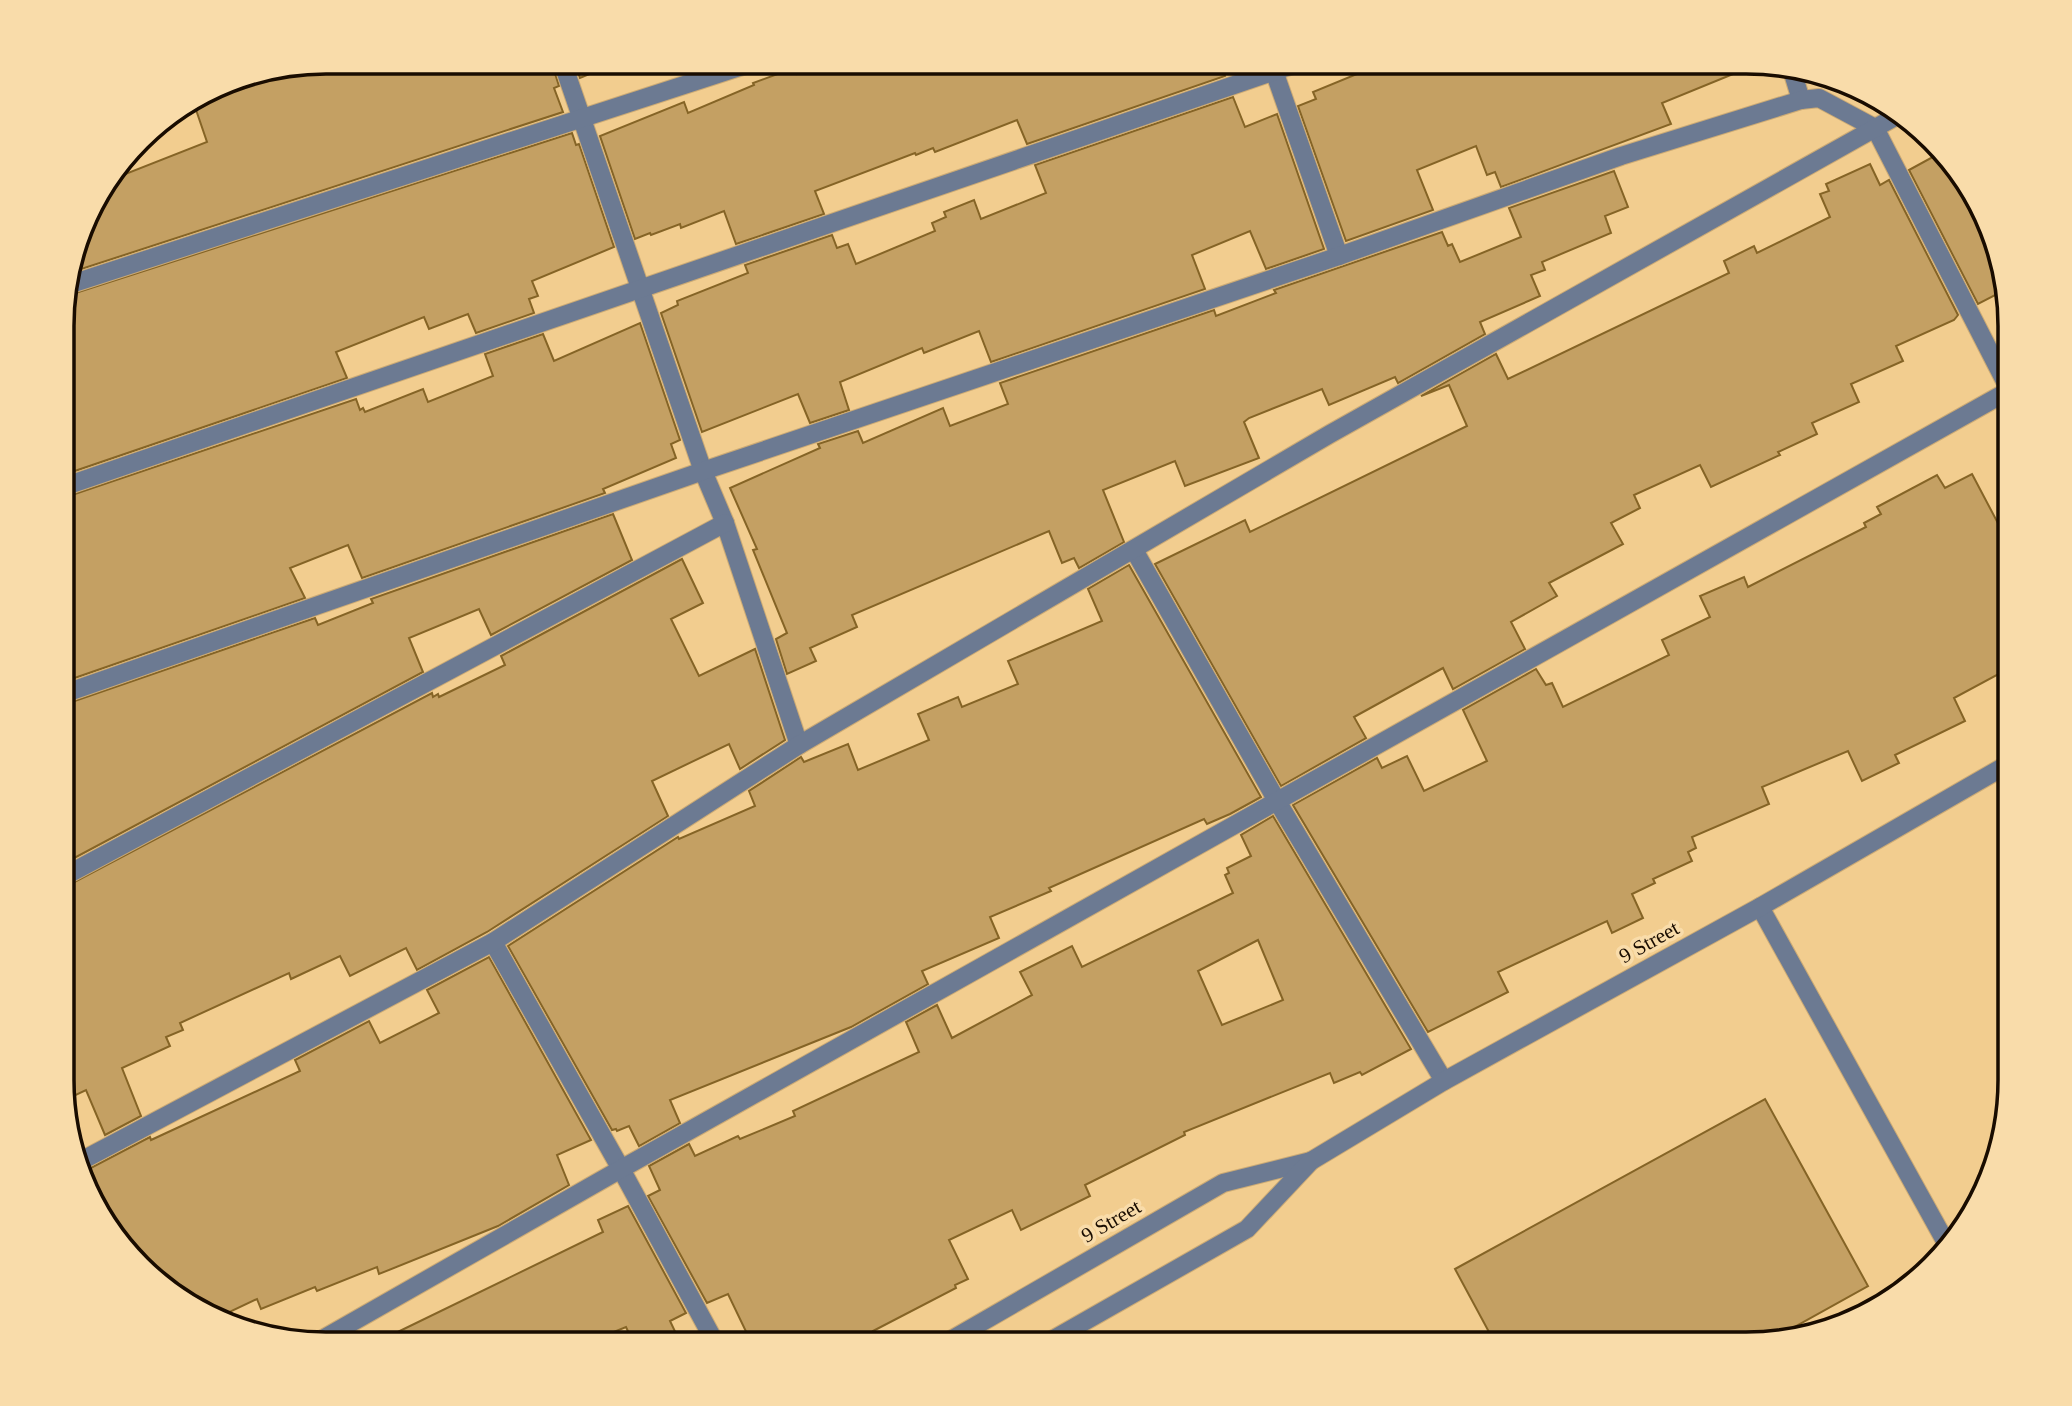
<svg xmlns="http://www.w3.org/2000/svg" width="2072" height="1406" font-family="Georgia,serif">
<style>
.building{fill:#c4a063;stroke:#856426;stroke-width:2;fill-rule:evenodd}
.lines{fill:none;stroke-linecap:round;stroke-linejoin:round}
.minor-casing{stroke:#cbaa75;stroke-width:20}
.minor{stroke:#6c7a92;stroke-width:18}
.labels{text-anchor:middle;stroke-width:7;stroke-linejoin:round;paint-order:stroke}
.street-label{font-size:21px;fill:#190c00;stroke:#f9dcaa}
.rim{fill:none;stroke:#190c00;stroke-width:3.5}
</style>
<rect width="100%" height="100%" fill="#f2cd8f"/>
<!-- building -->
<g class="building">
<path d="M325,61H551L559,86L554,88L563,112L69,273L89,208L110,180L207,142L193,101L225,81Z"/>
<path d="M574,61H616V63L580,78Z"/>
<path d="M827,61L1219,62L1225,76L1027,144L1017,120L935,152L933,148L916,155L915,153L815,191L824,214L736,244L724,211L681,228L680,224L651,235L650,233L635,239L600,136L684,102L688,113L754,85L753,83L794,68L797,74Z"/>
<path d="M1386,62H1760V63L1662,103L1671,124L1501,187L1495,172L1487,175L1476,146L1417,170L1433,210L1346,241L1298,106L1316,99L1313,92Z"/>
<path d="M1233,97L1245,127L1277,114L1324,249L1266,269L1250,231L1192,255L1205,289L991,362L979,331L924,353L922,348L840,382L849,410L810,423L798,394L702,432L661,313L678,305L677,301L748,273L745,265L832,235L837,248L848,244L856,264L935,231L932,223L946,217L944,212L974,200L981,219L1046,193L1035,165Z"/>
<path d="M572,133L576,145L579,144L614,247L532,281L538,296L529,299L534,313L476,333L468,314L429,329L424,317L336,352L347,378L63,475V297Z"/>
<path d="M1940,153L1976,194L2005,290L1978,304L1909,170Z"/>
<path d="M1870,164L1880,185L1889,180L1958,315L1954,320L1896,346L1903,361L1851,384L1859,402L1812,423L1817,434L1778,452L1780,455L1711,487L1700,465L1634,495L1640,508L1611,523L1623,544L1549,583L1557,596L1511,622L1525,649L1453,689L1443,668L1354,717L1366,738L1281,786L1155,564L1245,520L1250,532L1467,426L1449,385L1421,396L1496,354L1508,379L1729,273L1724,261L1754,246L1757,253L1830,217L1820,194L1829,191L1826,184Z"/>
<path d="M1614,171L1628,207L1605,216L1611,233L1542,262L1545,270L1531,275L1540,296L1480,322L1485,334L1398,383L1395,377L1329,405L1322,389L1249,418L1244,422L1259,458L1185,486L1175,461L1103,490L1124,542L1079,568L1074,558L1062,563L1049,531L852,615L857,627L810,648L816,661L787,674L776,639L787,633L753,550L757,549L730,488L820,448L818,444L858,431L863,443L943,408L950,426L1008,404L1000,383L1214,310L1216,316L1276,293L1274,290L1442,232L1448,246L1452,244L1460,262L1521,237L1509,208Z"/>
<path d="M640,323L680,440L671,444L676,458L603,489L605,493L362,578L348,545L290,568L305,598L63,682V498L356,399L360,410L363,408L365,412L423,389L428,402L493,376L485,354L543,334L554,361Z"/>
<path d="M1972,474L2010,546V668L1954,698L1965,721L1895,755L1899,763L1862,781L1848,751L1762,787L1769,804L1692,837L1696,848L1688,852L1692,861L1653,879L1655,883L1632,894L1643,918L1612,933L1607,921L1498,972L1508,992L1428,1032L1293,805L1377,758L1382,768L1407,756L1424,791L1487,761L1463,710L1536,669L1546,685L1552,683L1563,707L1669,655L1662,640L1710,617L1700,596L1744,577L1748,587L1866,527L1864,523L1881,514L1877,507L1937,475L1945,488Z"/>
<path d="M613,514L632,560L491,635L479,609L409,638L423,672L63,864V705L315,618L318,625L373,603L371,599Z"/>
<path d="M682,559L703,603L671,619L699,676L755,649L785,740L740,769L729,744L652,781L668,816L487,932L417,970L406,948L350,976L340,956L291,979L289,973L180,1023L183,1030L166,1037L170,1046L122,1068L141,1116L105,1135L86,1090L63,1101V888L432,693L433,697L438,694L439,697L505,665L501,656Z"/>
<path d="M1129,565L1261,797L1230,814L1207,824L1204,819L1049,888L1051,891L990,917L999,938L922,971L928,984L851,1027L670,1100L680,1123L639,1146L629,1126L617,1131L616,1129L612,1130L508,946L678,837L679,839L755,806L749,791L801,757L804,762L848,744L858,770L929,740L918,714L958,697L962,707L1018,684L1008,661L1102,621L1088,589Z"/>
<path d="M1273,816L1411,1049L1362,1075L1360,1072L1334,1083L1330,1073L1184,1132L1185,1135L1085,1185L1090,1196L1021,1230L1012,1210L949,1240L968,1279L955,1285L956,1288L873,1331L880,1344H752L728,1294L707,1303L648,1196L660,1190L649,1166L689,1144L695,1156L738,1136L740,1139L795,1116L793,1111L919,1052L906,1022L937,1005L952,1038L1032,995L1020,972L1072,946L1082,967L1233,893L1225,875L1229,873L1227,868L1251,856L1241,835ZM1258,940L1283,1000L1222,1025L1198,971Z"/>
<path d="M489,957L591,1140L557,1155L569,1185L498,1226L379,1274L377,1267L317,1291L315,1287L261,1309L257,1299L217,1318L165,1290L97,1213L83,1172L150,1137L151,1140L300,1071L295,1060L369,1021L380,1043L439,1013L427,990Z"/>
<path d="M1765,1099L1868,1286L1773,1339L1747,1345H1496L1455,1269Z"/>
<path d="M628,1206L686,1313L670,1321L681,1344H634L626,1327L584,1344H373L603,1232L598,1220Z"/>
</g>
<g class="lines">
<!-- minor casing -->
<g class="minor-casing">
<g id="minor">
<path d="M562,61L703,471L725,523L799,745"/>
<path d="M1791,67L1801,100"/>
<path d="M1274,71L1339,256"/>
<path d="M65,286L758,61"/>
<path d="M63,487L1301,62"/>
<path d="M1134,550L1277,801L1444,1081"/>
<path d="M63,694L703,471L1339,256L1621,156L1801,100L1819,98L1875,128L2010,391"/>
<path d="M63,877L725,523"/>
<path d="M1760,907L1949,1248"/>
<path d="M493,942L621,1169L716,1344"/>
<path d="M79,1162L493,942L799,745L1330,434L1902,113"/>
<path d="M314,1344L621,1169L2010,390"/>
<path d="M944,1344L1223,1183L1311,1161"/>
<path d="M1045,1344L1247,1229L1311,1161L1444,1081L1760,907L2010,763"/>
</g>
</g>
<!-- minor -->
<use href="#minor" class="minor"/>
</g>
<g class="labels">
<!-- street labels -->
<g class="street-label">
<text transform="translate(1649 942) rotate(-29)" y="7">9 Street</text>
<text transform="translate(1111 1221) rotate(-30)" y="7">9 Street</text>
</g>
</g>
<!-- crop -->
<path d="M0 0H2072V1406H0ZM326 74H1746A252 252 0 0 1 1998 326V1080A252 252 0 0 1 1746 1332H326A252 252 0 0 1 74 1080V326A252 252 0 0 1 326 74Z" fill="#f9dcaa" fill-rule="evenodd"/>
<path class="rim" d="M326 74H1746A252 252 0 0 1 1998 326V1080A252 252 0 0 1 1746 1332H326A252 252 0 0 1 74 1080V326A252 252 0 0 1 326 74Z"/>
</svg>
